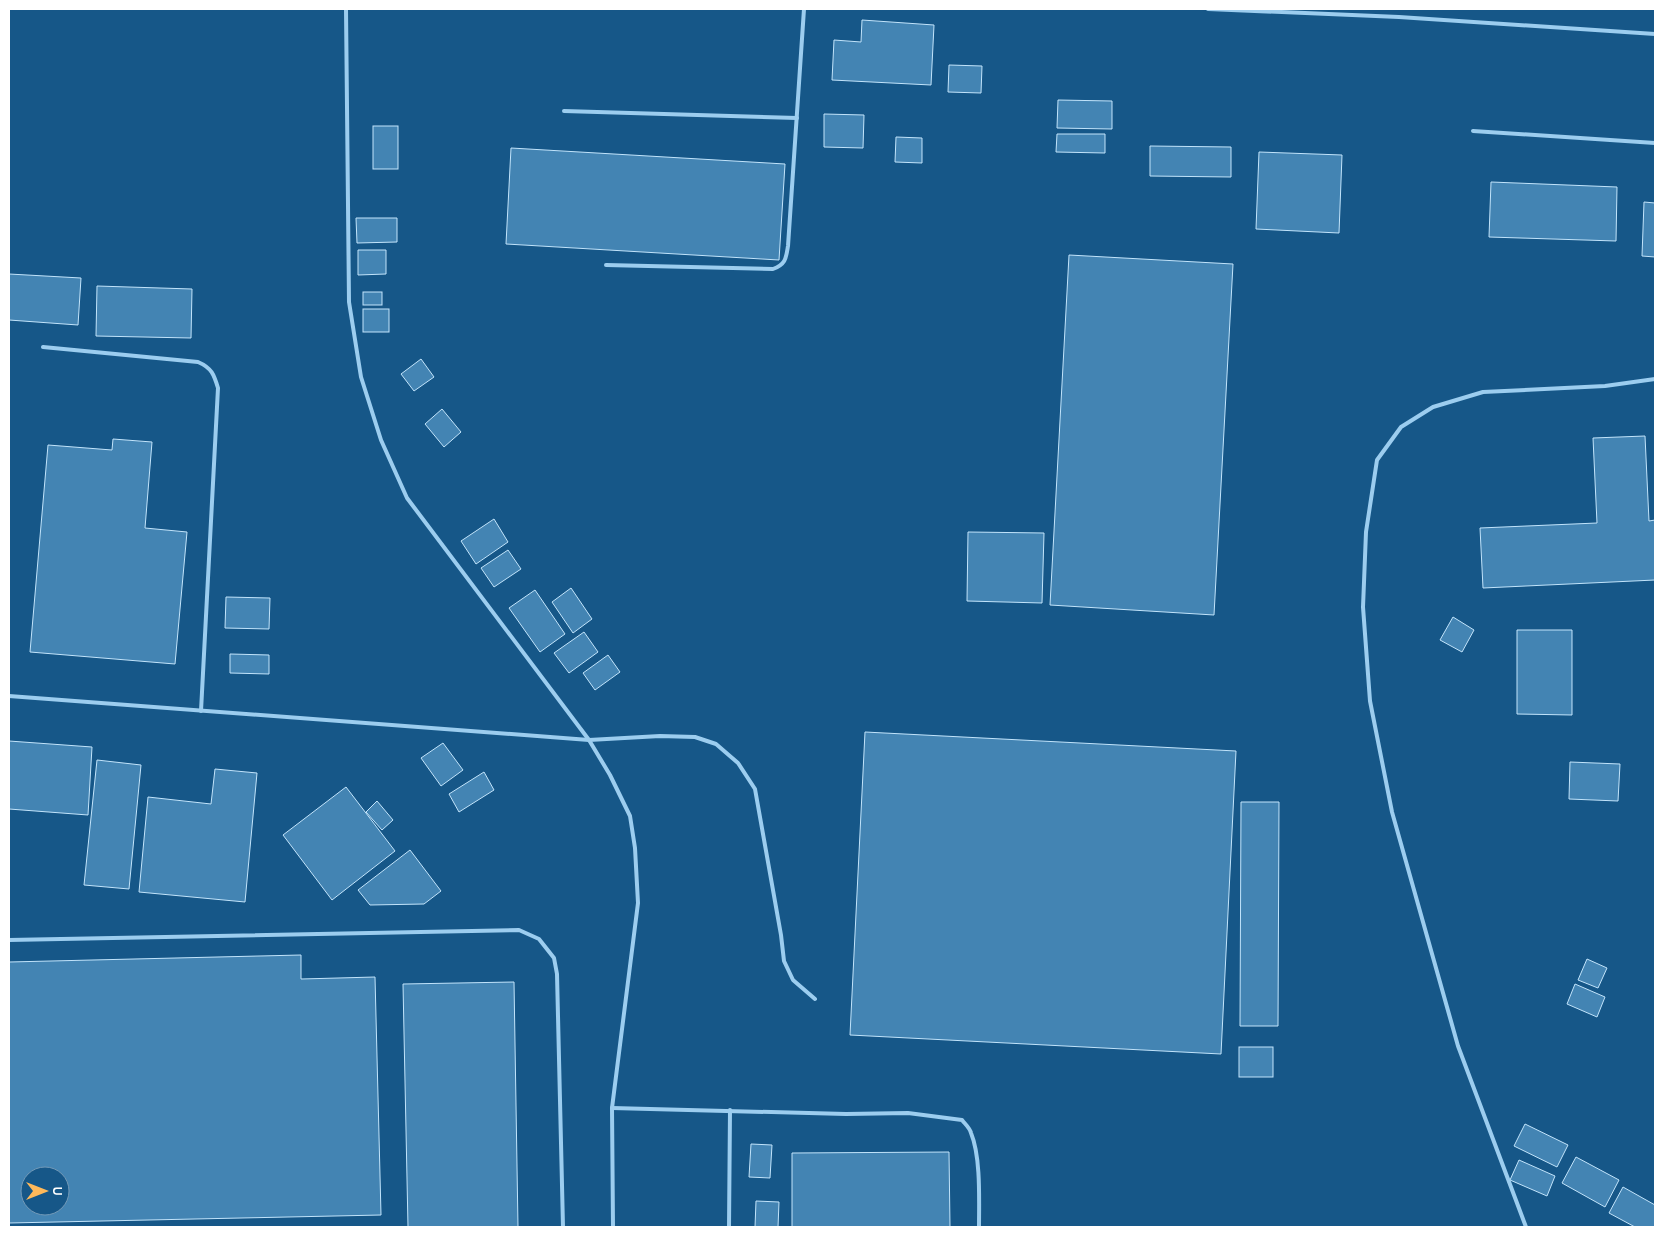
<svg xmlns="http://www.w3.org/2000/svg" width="1664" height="1236" font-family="Karla,sans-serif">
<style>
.building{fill:#4384b3;stroke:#c2e4fb;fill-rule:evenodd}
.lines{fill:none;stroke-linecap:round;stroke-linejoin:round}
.lane{stroke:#9ccdef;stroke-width:4}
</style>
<rect width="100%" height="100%" fill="#165788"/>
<!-- building -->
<g class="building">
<path d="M862,20L934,25L931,85L832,80L834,40L861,42Z"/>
<path d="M949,65L982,66L981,93L948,92Z"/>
<path d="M1058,100L1112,101V129L1057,128Z"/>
<path d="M824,114L864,115L863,148L824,147Z"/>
<rect x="373" y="126" width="25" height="43"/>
<path d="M1057,134H1105V153L1056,152Z"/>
<path d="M896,137L922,138V163L895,162Z"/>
<path d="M1150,146L1231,147V177L1150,176Z"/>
<path d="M511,148L785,164L779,260L506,244Z"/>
<path d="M1259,152L1342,155L1339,233L1256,229Z"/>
<path d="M1491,182L1617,187L1616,241L1489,237Z"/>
<path d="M1644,202L1655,203V257L1642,256Z"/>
<path d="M356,218H397V242L357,243Z"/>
<path d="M358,250H386V274L358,275Z"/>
<path d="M1069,255L1233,264L1214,615L1050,605Z"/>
<path d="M9,274L81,278L78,325L9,320Z"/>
<path d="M97,286L192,289L191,338L96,336Z"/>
<rect x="363" y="292" width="19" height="13"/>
<rect x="363" y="309" width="26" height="23"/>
<path d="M421,359L434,377L414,391L401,374Z"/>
<path d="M442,409L461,432L444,447L425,424Z"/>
<path d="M1645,436L1649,521L1655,520V580L1483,588L1480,528L1597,523L1593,438Z"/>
<path d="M113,439L152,442L145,528L187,532L175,664L30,652L48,445L112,450Z"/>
<path d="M494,519L508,542L476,564L461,541Z"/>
<path d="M968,532L1044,533L1042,603L967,601Z"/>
<path d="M508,550L521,569L494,587L481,568Z"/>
<path d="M571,588L592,619L573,633L552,602Z"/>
<path d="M535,590L565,634L540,652L509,608Z"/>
<path d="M226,597L270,598L269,629L225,628Z"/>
<path d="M1453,617L1474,630L1462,652L1440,640Z"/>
<path d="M1517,630H1572V715L1517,714Z"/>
<path d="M584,632L598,652L569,673L554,653Z"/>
<path d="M230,654L269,655V674L230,673Z"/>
<path d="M608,655L620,672L595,690L583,673Z"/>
<path d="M865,732L1236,751L1221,1054L850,1035Z"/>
<path d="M9,741L92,747L88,815L9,809Z"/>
<path d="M443,743L463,770L441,786L421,758Z"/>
<path d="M97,760L141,765L129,889L84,885Z"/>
<path d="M1570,762L1620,764L1618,801L1569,799Z"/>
<path d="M215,769L257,773L245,902L139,892L148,797L211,804Z"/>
<path d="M484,772L494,790L459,812L449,794Z"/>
<path d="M346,787L395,851L332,900L283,835Z"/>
<path d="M377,801L393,820L382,830L366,812Z"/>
<path d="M1241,802H1279L1278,1026H1240Z"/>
<path d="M410,850L441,891L424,904L370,905L358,890Z"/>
<path d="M301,955V979L375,977L381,1215L9,1223V962ZM30,1176H60V1206H30Z"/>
<path d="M1587,959L1607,968L1598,988L1578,980Z"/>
<path d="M514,982L518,1227H408L403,984Z"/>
<path d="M1575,984L1605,997L1597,1017L1567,1004Z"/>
<rect x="1239" y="1047" width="34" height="30"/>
<path d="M1525,1124L1568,1145L1557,1167L1514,1146Z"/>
<path d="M751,1144L772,1145L770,1178L749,1177Z"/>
<path d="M949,1152L950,1227H792V1153Z"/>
<path d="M1576,1157L1619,1180L1605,1207L1562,1183Z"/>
<path d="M1519,1160L1555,1176L1547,1196L1510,1180Z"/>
<path d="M1623,1187L1655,1205V1227H1635L1609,1213Z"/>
<path d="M756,1201L779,1202L778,1227H755Z"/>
</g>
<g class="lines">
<!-- lane -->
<g class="lane">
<path d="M346,9L349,302L361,377L381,440L407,498L589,740L610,775L630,816L635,848L638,903L612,1108L613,1227"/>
<path d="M1208,9L1399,17L1655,34"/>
<path d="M564,111L797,118"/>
<path d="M1473,131L1655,143"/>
<path d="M606,265L773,269C786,264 786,258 788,246L804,9"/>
<path d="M43,347L198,362C212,368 214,375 218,388L201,711"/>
<path d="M9,696L589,740L660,736L695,737L716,744L738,763L755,789L781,935L784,961L793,980L815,999"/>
<path d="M9,940L519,930L539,939L554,958L557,974L563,1227"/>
<path d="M612,1108L846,1114L908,1113L962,1120C965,1124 970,1128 971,1133C981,1157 979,1201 979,1227"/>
<path d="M729,1227L730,1110"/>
<path d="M1526,1227L1458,1046L1392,812L1370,701L1363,607L1366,532L1377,460L1401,427L1433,407L1483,392L1605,386L1655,379"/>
</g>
</g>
<!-- border -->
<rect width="1664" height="1236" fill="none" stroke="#ffffff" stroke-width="20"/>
<!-- north arrow -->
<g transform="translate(45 1191) rotate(90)"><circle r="24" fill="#165788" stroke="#739ab8"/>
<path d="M0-4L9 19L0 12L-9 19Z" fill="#ffb95a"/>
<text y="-8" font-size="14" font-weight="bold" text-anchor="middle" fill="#ffffff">U</text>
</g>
</svg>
